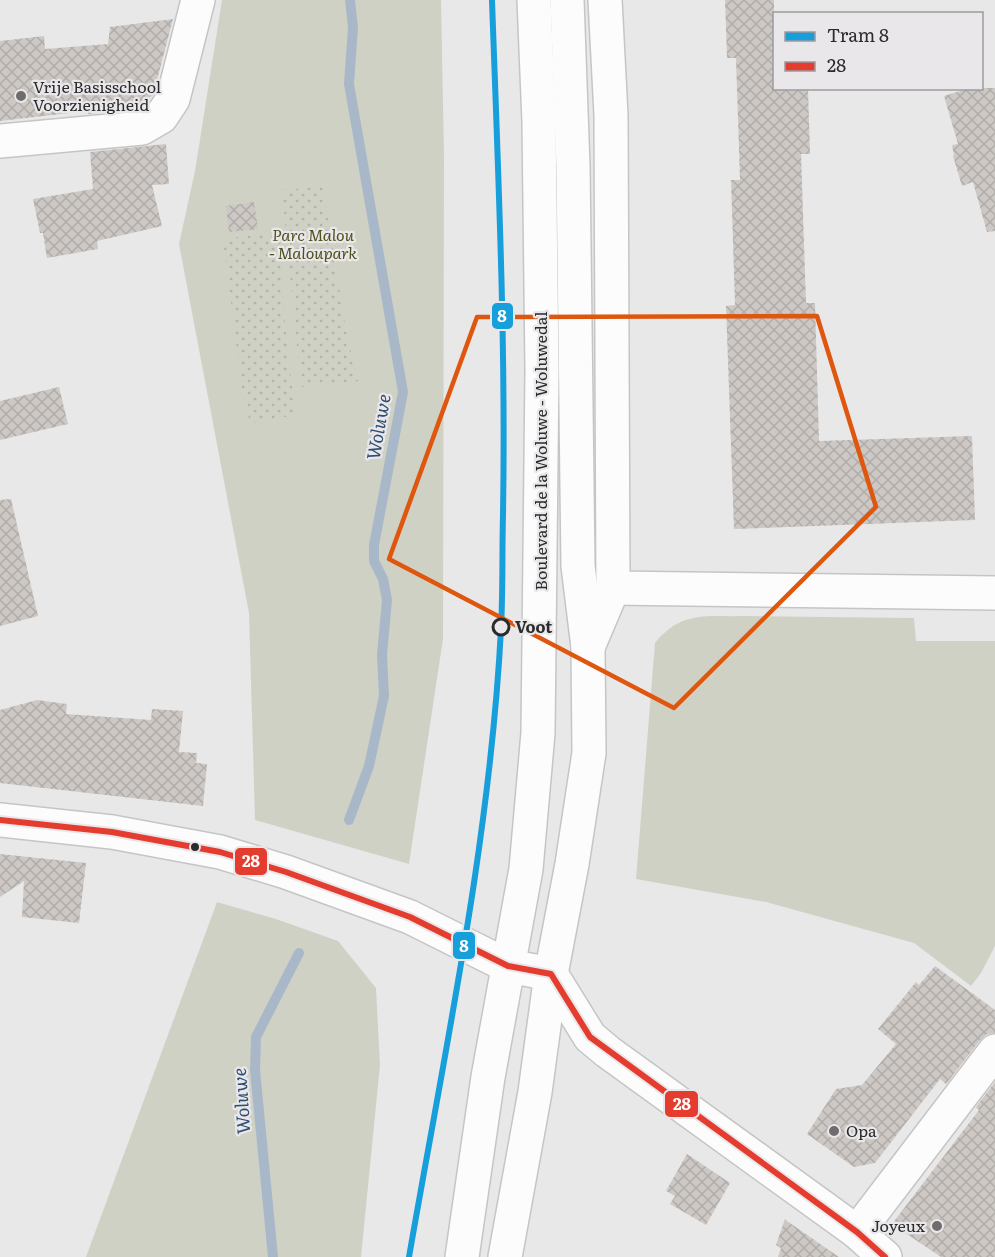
<svg xmlns="http://www.w3.org/2000/svg" width="995" height="1257" font-family="Literata,serif">
<style>
.park{fill:#d0d1c5}
.garden{fill:url(#garden-dots)}
.lines{fill:none;stroke-linecap:round;stroke-linejoin:round}
.stream{stroke:#a9b8c8;stroke-width:10}
.building{fill:url(#building-cross-hatch)}
.minor-casing{stroke:#c6c5c6;stroke-width:36}
.highway-casing{stroke:#c6c5c6;stroke-width:36}
.minor{stroke:#fcfcfc;stroke-width:33}
.highway{stroke:#fcfcfc;stroke-width:33}
.bus-1-casing{stroke:#e9e7ea;stroke-width:10}
.bus-1{stroke:#e43c2e;stroke-width:6}
.tram-1-casing{stroke:#e9e7ea;stroke-width:10}
.tram-1{stroke:#169fdb;stroke-width:6}
.marked{fill:none;stroke:#df570e;stroke-width:4.5;stroke-linejoin:round}
.poi-dot{fill:#6e6c6e;stroke:#e9e7ea;stroke-width:2}
.stop-dot{fill:#e9e7ea;stroke:#2b2a2c;stroke-width:3}
.bus-dot{fill:#2b2a2c;stroke:#e9e7ea;stroke-width:2}
.labels{text-anchor:middle;stroke-width:4.5;stroke-linejoin:round;paint-order:stroke}
.poi-label{font-size:16px;fill:#2b2a2c;stroke:#e9e7ea;text-anchor:start}
.park-label{font-size:16px;font-style:italic;fill:#4f511f;stroke:#e9e7ea}
.street-label{font-size:16px;fill:#2b2a2c;stroke:#e9e7ea}
.stop-label{font-size:16px;font-weight:bold;fill:#2b2a2c;stroke:#e9e7ea;text-anchor:start}
.water-label{font-size:18px;font-style:italic;fill:#2c4f71;stroke:#e9e7ea}
.line-badge{stroke:#e9e7ea;stroke-width:2}
.badge-label{font-size:16px;text-anchor:middle;font-weight:bold;fill:#fff}
</style>
<defs>
<pattern id="garden-dots" width="8" height="8" patternUnits="userSpaceOnUse" patternTransform="scale(1.5)"><rect width="8" height="8" fill="#d0d1c5"/><path d="M2 2h.1M6 6h.1" fill="none" stroke="#b3b4a9" stroke-width="1.8" stroke-linecap="round"/></pattern>
<pattern id="building-cross-hatch" width="8" height="8" patternUnits="userSpaceOnUse" patternTransform="scale(1.5)"><rect width="8" height="8" fill="#cdc8c4"/><path d="M0 0l8 8M0 8l8-8" fill="none" stroke="#b0aca9"/></pattern>
</defs>
<rect width="100%" height="100%" fill="#e9e8e9"/>
<!-- park -->
<g class="park">
<path d="M222,0H441L444,157L443,639L409,864L255,820L249,613L179,244L195,171Z"/>
<path d="M743,616L914,618L916,641H995V946L981,973L971,986L914,943L766,902L636,879L655,643C681,611 705,617 743,616Z"/>
<path d="M217,902L276,919L338,941L376,988L380,1065L361,1257H86Z"/>
</g>
<!-- garden -->
<g class="garden">
<path d="M323,187L347,337L359,381L301,387L282,190Z"/>
<path d="M280,232L285,325L295,415L250,423L242,388L223,239Z"/>
</g>
<g class="lines">
<!-- stream -->
<g class="stream">
<path d="M349,820L369,766L384,696L382,655L387,600L383,579L374,561V545L403,392L349,84L353,27L350,0"/>
<path d="M273,1257L255,1070L256,1037L299,953"/>
</g>
</g>
<!-- building -->
<g class="building">
<path d="M725,0H774V88H808L810,154H801L806,303H815L819,441L972,436L975,520L734,529L726,306L735,305L731,180H740L736,58H727Z"/>
<path d="M173,19L153,95L134,110L88,114L87,111L0,121V41L44,36L45,49L108,44L110,27Z"/>
<path d="M970,88H995V231L987,232L973,182L962,186L953,156L954,155L952,145L958,144L944,96Z"/>
<path d="M166,144L169,184L152,185L162,226L97,241L98,249L47,258L43,233H40L33,199L93,189L90,152Z"/>
<path d="M254,202L258,229L229,232L226,206Z"/>
<path d="M59,387L68,424L0,440V401Z"/>
<path d="M11,499L38,616L0,626V500Z"/>
<path d="M37,700L67,704L66,714L151,720L152,709L183,711L179,752L197,753L196,763L207,764L203,806L0,783V710Z"/>
<path d="M0,854L86,863L79,923L22,917L24,881L0,897Z"/>
<path d="M935,966L995,1010V1033L987,1034L980,1040L946,1084L940,1079L875,1163L854,1167L807,1134L836,1089L862,1085L896,1044L878,1029L916,982L919,985Z"/>
<path d="M995,1082V1257H941L892,1224L979,1110L976,1107Z"/>
<path d="M687,1154L730,1183L706,1225L670,1204L675,1196L666,1191Z"/>
<path d="M785,1219L787,1221L839,1257H778L781,1248L776,1245Z"/>
</g>
<g class="lines">
<!-- minor casing -->
<g class="minor-casing">
<g id="minor">
<path d="M0,141L142,128L161,117L173,99L198,0"/>
<path d="M613,588L995,593"/>
<path d="M588,647L613,588L611,115L605,0"/>
<path d="M0,820L112,832L220,852L286,872L410,917L508,966L551,974L590,1037L608,1052L857,1232L885,1257"/>
<path d="M857,1232L995,1051"/>
</g>
</g>
<!-- highway casing -->
<g class="highway-casing">
<g id="highway">
<path d="M462,1257L488,1077L526,869L538,733L542,370L539,122L534,0"/>
<path d="M505,1257L535,1092L551,974L572,864L589,753L588,647L578,566L573,166L567,0"/>
</g>
</g>
<!-- minor -->
<use href="#minor" class="minor"/>
<!-- highway -->
<use href="#highway" class="highway"/>
<!-- bus-1 casing -->
<g class="bus-1-casing">
<path id="bus-1" d="M0,820L112,832L220,852L286,872L410,917L508,966L551,974L590,1037L857,1232L885,1257"/>
</g>
<!-- bus-1 -->
<use href="#bus-1" class="bus-1"/>
<!-- tram-1 casing -->
<g class="tram-1-casing">
<path id="tram-1" d="M409,1257C445,1049 490,840 501,629C503,591 502,552 503,514C506,343 498,171 492,0"/>
</g>
<!-- tram-1 -->
<use href="#tram-1" class="tram-1"/>
</g>
<!-- marked area -->
<path class="marked" d="M817,316L876,507L674,708L389,559L477,317Z"/>
<!-- markers -->
<g class="poi-dot">
<circle cx="21" cy="96" r="6"/>
<circle cx="834" cy="1131" r="6"/>
<circle cx="937" cy="1226" r="6"/>
</g>
<circle class="stop-dot" cx="501" cy="627" r="8"/>
<circle class="bus-dot" cx="195" cy="847" r="5"/>
<g class="labels">
<!-- poi labels -->
<g class="poi-label">
<text x="33" y="93">Vrije Basisschool<tspan x="33" dy="18">Voorzienigheid</tspan></text>
<text x="846" y="1137">Opa</text>
<text x="925" y="1232" text-anchor="end">Joyeux</text>
</g>
<!-- park labels -->
<g class="park-label">
<text x="313" y="241">Parc Malou<tspan x="313" dy="18">- Maloupark</tspan></text>
</g>
<!-- street labels -->
<g class="street-label">
<text transform="translate(541 451) rotate(-90)" y="6">Boulevard de la Woluwe - Woluwedal</text>
</g>
<!-- stop labels -->
<g class="stop-label">
<text x="515" y="633">Voot</text>
</g>
<!-- water labels -->
<g class="water-label">
<text transform="translate(379 427) rotate(-80)" y="6">Woluwe</text>
<text transform="translate(242 1101) rotate(-94)" y="6">Woluwe</text>
</g>
</g>
<g class="line-badge">
<rect x="491" y="302" width="23" height="28" rx="6" fill="#169fdb"/>
<rect x="234" y="847" width="34" height="29" rx="6" fill="#e43c2e"/>
<rect x="452" y="931" width="24" height="29" rx="6" fill="#169fdb"/>
<rect x="664" y="1090" width="35" height="28" rx="6" fill="#e43c2e"/>
</g>
<g class="badge-label">
<text x="502" y="322">8</text>
<text x="251" y="867">28</text>
<text x="464" y="952">8</text>
<text x="682" y="1110">28</text>
</g>
<!-- legend -->
<rect x="773" y="12" width="210" height="78" fill="#e9e7ea" stroke="#9d9b9e" stroke-width="1.5"/>
<rect x="785" y="32" width="30" height="9" fill="#169fdb" stroke="#9d9b9e" stroke-width="1.5"/>
<text x="827" y="42" font-size="18" fill="#2b2a2c">Tram 8</text>
<rect x="785" y="62" width="30" height="9" fill="#e43c2e" stroke="#9d9b9e" stroke-width="1.5"/>
<text x="827" y="72" font-size="18" fill="#2b2a2c">28</text>
</svg>
